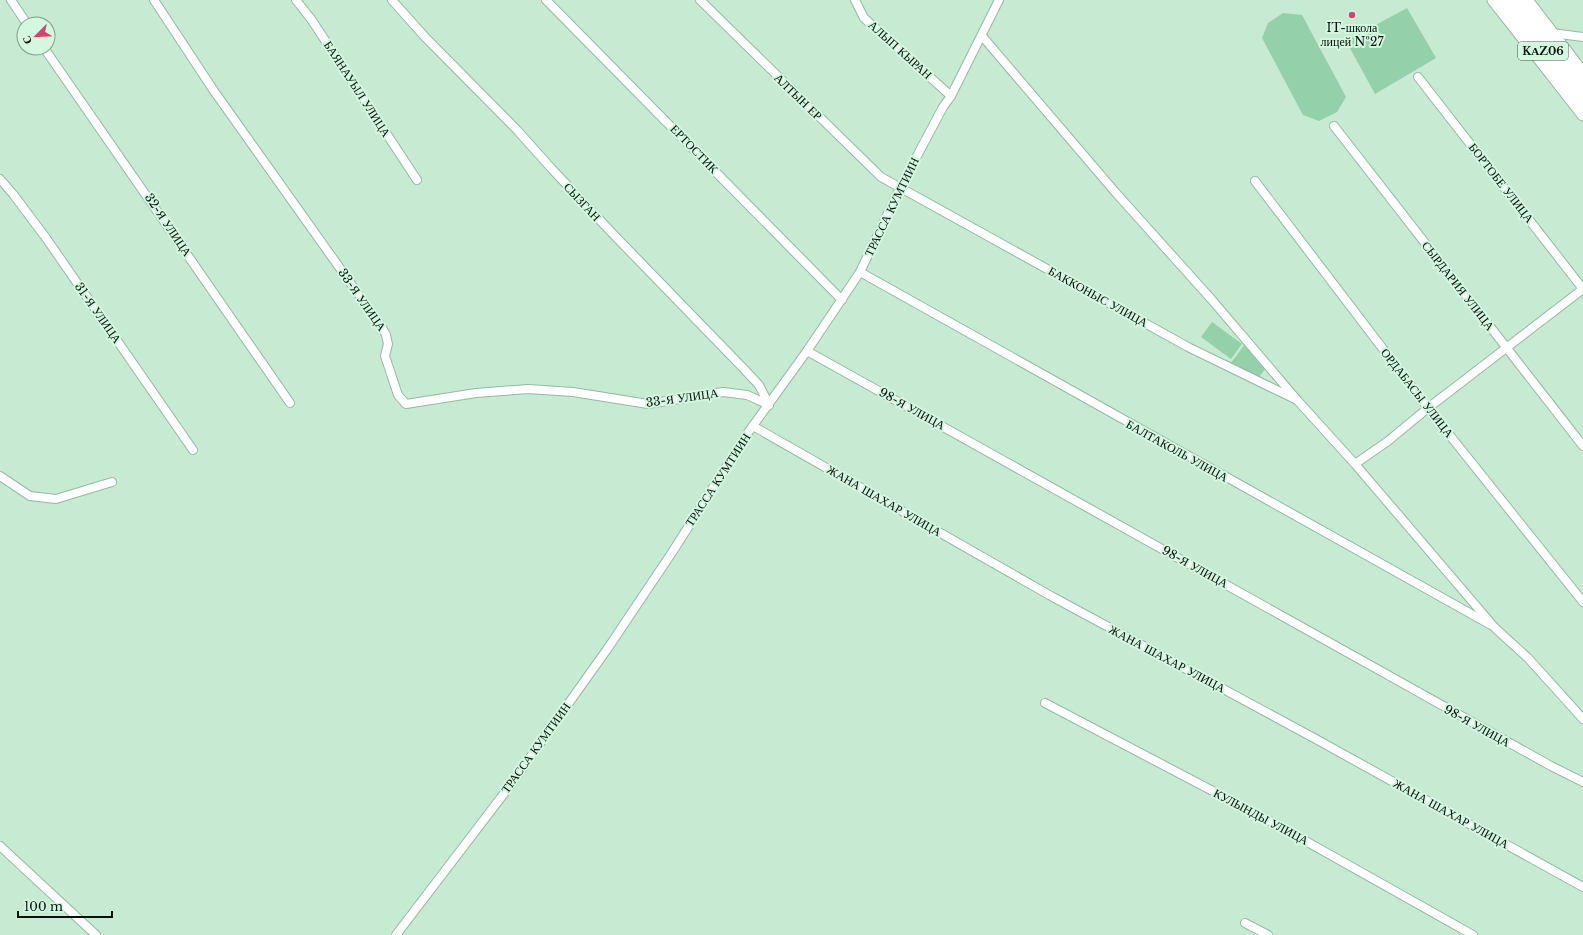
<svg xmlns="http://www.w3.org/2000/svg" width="1583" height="935" font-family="'Libre Baskerville',serif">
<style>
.green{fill:#94d0a9}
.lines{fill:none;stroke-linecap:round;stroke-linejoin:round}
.minor-casing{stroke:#97b9a2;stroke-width:10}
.major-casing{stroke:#97b9a2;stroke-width:13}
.highway-casing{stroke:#97b9a2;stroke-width:14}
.minor{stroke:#fff;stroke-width:8}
.major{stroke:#fff;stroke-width:11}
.highway{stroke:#fff;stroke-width:12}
.poi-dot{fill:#d34570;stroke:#d3f7df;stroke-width:1.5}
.labels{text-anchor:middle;stroke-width:4;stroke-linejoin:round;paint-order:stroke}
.shield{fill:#d3f7df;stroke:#435649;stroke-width:1}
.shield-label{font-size:11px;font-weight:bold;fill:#051109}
.poi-label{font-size:12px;fill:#051109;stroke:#d3f7df}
.street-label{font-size:12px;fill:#051109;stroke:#d3f7df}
</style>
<rect width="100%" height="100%" fill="#c6ead2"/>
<!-- green -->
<g class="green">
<path d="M1407,8L1436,58L1375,94L1346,41Z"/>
<path d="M1283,13L1302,15L1346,97L1337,112L1319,121L1303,115L1262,38L1268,23Z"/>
<path d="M1212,322L1242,344L1231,359L1201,337Z"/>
<path d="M1245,344L1266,368L1259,377L1231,363Z"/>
</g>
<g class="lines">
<!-- minor casing -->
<g class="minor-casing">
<g id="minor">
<path d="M11,0L27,24"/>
<path d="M154,0L214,91L381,326L386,335L388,344L385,356L398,395L406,404L476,393L528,389L573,392L648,404L723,392L747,395L769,405"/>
<path d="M296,0L311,19L417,180"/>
<path d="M392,0L425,37L517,130L551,168L614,235L744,369L759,385L769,405"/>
<path d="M546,0L842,300"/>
<path d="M700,0L881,177L1188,347L1295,399"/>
<path d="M855,0L864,18L951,96"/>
<path d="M1552,33L1583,37"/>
<path d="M982,36L1116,193L1212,300L1298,401L1355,464L1495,628L1528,658L1583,719"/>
<path d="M44,48L290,403"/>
<path d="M1418,77L1583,289"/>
<path d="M1334,126L1583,446"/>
<path d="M0,179L13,194L46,238L193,450"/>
<path d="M1255,181L1428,408L1583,602"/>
<path d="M860,272L1491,625"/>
<path d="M807,351C1055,489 1302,629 1551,766L1583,782"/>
<path d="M753,426L1051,596L1314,738L1583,887"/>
<path d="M1355,464L1388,441L1428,408L1583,289"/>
<path d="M0,476L30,496L56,499L112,482"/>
<path d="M1045,703L1270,821L1473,935"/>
<path d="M0,846L96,935"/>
<path d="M1245,923L1268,935"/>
<path d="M396,935L509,787L608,648L673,551L747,434L807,351L860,272L900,188L943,107L951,96L999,0"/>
</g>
</g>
<!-- major casing -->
<g class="major-casing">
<g id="major">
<path d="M1493,0L1583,115"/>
<path d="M1527,0L1583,73"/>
</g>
</g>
<!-- highway casing -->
<g class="highway-casing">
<g id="highway">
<path d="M1504,0L1583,101"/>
<path d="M1515,0L1583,87"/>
</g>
</g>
<!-- minor -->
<use href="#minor" class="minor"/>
<!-- major -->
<use href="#major" class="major"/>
<!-- highway -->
<use href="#highway" class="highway"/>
</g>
<!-- markers -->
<circle class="poi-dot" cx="1352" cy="15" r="4"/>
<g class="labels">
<!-- shield labels -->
<rect class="shield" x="1518" y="42" width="50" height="18" rx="3"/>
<g class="shield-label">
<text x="1543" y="55">KАZ06</text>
</g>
<!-- poi labels -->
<g class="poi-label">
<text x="1352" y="32">IT-школа<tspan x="1352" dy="14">лицей №27</tspan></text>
</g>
<!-- street labels -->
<g class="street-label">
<text transform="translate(900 50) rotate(42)" y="4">АЛЫП КЫРАН</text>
<text transform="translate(357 89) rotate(57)" y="4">БАЯНАУЫЛ УЛИЦА</text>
<text transform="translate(798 97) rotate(44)" y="4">АЛТЫН ЕР</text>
<text transform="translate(694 149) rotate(46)" y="4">ЕРТОСТИК</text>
<text transform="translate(1501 183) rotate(52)" y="4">БОРТОБЕ УЛИЦА</text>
<text transform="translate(582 202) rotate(47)" y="4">СЫЗГАН</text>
<text transform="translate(892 207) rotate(-64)" y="4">ТРАССА КУМТИИН</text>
<text transform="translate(168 225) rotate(56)" y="4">32-Я УЛИЦА</text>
<text transform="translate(1458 286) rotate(52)" y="4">СЫРДАРИЯ УЛИЦА</text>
<text transform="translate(1098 297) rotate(29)" y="4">БАККОНЫС УЛИЦА</text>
<text transform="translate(362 300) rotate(55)" y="4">33-Я УЛИЦА</text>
<text transform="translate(98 313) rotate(55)" y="4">31-Я УЛИЦА</text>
<text transform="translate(1417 393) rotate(52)" y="4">ОРДАБАСЫ УЛИЦА</text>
<text transform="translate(682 398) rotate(-8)" y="4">33-Я УЛИЦА</text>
<text transform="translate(912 409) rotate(29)" y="4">98-Я УЛИЦА</text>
<text transform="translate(1177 451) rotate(29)" y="4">БАЛТАКОЛЬ УЛИЦА</text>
<text transform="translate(718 480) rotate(-57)" y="4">ТРАССА КУМТИИН</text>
<text transform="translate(884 501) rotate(30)" y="4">ЖАНА ШАХАР УЛИЦА</text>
<text transform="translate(1195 567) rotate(29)" y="4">98-Я УЛИЦА</text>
<text transform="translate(1167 659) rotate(28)" y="4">ЖАНА ШАХАР УЛИЦА</text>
<text transform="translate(1477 726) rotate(29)" y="4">98-Я УЛИЦА</text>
<text transform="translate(536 748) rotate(-54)" y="4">ТРАССА КУМТИИН</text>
<text transform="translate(1451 814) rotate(29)" y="4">ЖАНА ШАХАР УЛИЦА</text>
<text transform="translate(1261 817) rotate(28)" y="4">КУЛЫНДЫ УЛИЦА</text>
</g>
</g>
<!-- north arrow -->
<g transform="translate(36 36) rotate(246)"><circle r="19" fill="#d3f7df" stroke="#819b89"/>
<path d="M0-3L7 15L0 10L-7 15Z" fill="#d34570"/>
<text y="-6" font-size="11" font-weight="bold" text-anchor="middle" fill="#051109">С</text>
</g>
<!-- scale -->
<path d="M18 911v6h94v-6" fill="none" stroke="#051109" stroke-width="2"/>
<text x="24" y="911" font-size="12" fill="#051109" stroke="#d3f7df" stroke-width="3" paint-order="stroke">100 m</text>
</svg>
